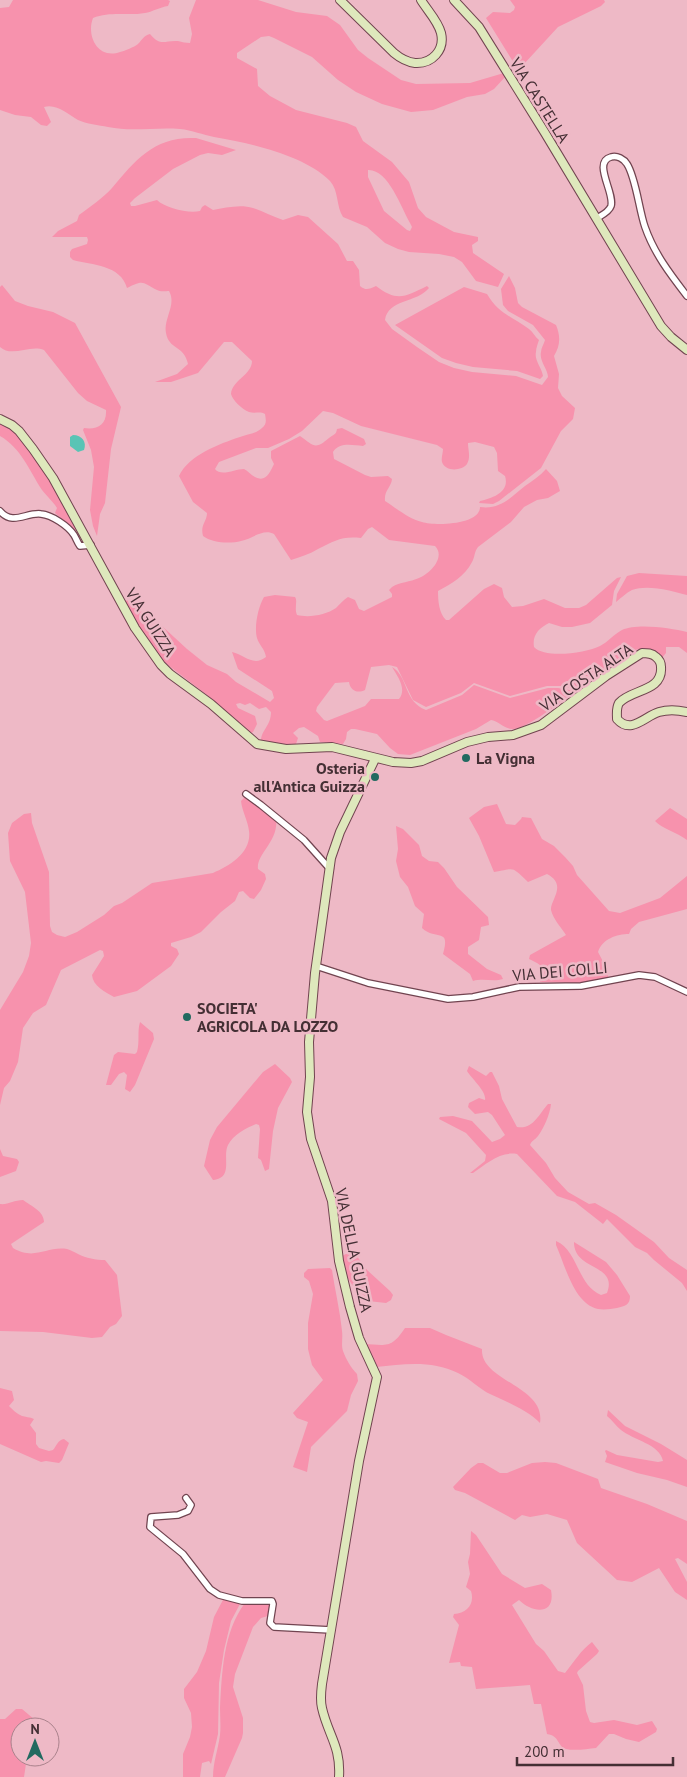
<svg xmlns="http://www.w3.org/2000/svg" width="687" height="1777" font-family="'PT Sans',sans-serif">
<style>
.green{fill:#f792ad;fill-rule:evenodd}
.water{fill:#59c4b5}
.lines{fill:none;stroke-linecap:round;stroke-linejoin:round}
.street-casing{stroke:#714450;stroke-width:8}
.secondary-casing{stroke:#714450;stroke-width:10}
.street{stroke:#fff;stroke-width:5.5}
.secondary{stroke:#dee8bc;stroke-width:8}
.poi-dot{fill:#226a60;stroke:#eeb9c6;stroke-width:2}
.labels{text-anchor:middle;stroke-width:5;stroke-linejoin:round;paint-order:stroke}
.street-label{font-size:16px;fill:#442f34;stroke:#eeb9c6}
.poi-label{font-size:16px;font-weight:bold;fill:#442f34;stroke:#eeb9c6;text-anchor:start}
</style>
<rect width="100%" height="100%" fill="#eeb9c6"/>
<!-- green -->
<g class="green">
<path d="M13,0H168L170,1L168,6C160,7 152,12 145,13C128,16 110,11 93,18C86,36 98,60 120,52C125,51 134,47 138,44C143,39 143,36 150,34C161,47 164,40 178,41C182,42 186,43 190,43L192,34L189,18L196,0H258L296,12L327,16L340,25L358,50L368,58L401,80L416,84L470,83L504,73L506,76L494,89L485,94L467,97L433,110L411,112L382,104L356,92L338,80L312,57L274,38L269,36L261,37L237,53V58L257,69L258,86L270,96L296,110L347,123L356,127L363,141L392,162L409,182L418,208L426,217L454,232L478,237V241L472,245L473,253L504,274L498,287L476,281L462,262L454,257L439,254L409,252L398,249L385,243L367,227L343,217C336,206 339,191 330,181C304,155 249,143 214,137C203,135 192,130 180,129C156,127 131,132 108,127C99,125 86,124 78,120C68,114 56,103 44,107L51,122L47,126L41,125L31,117L15,115L0,110V8L9,7ZM368,170C388,169 401,207 410,223L412,227L410,231L407,230L384,211L368,177Z"/>
<path d="M510,0H604L605,2L601,6L558,27L524,64L520,73L486,18L493,12L510,13L514,10L515,7Z"/>
<path d="M196,138L236,150L222,155L208,153L200,155L173,169L135,198L130,203L131,206H135L157,200C165,208 189,214 200,211L202,207L205,205L213,210C225,208 240,204 253,208C263,211 273,217 283,220L298,215L308,217L338,244L347,261H353L359,270L360,286C366,291 369,289 376,286C397,302 405,297 427,286L429,288C417,303 388,299 385,320L392,329L417,347L439,362L454,368L472,372L516,376L542,385L548,377C548,369 539,361 541,352C541,348 544,344 545,340L533,325L508,311L503,305L501,289L509,276L515,288L518,303L522,307L556,325C561,337 560,346 554,356L559,374L558,388L562,396L575,408L573,419L561,431L541,468L499,501L493,504L479,503L480,501C493,498 510,492 505,476L498,471L497,453L494,447L475,442L468,443C468,450 471,457 467,464C462,471 445,472 442,462C441,458 443,453 443,449L437,445L361,426L333,413L323,411L302,431L289,439L268,448H256L219,462L215,469C221,477 235,469 244,469C248,471 251,475 255,477C266,483 270,472 274,464L271,458V451L300,436C314,446 315,450 329,438C334,434 336,435 337,429L342,428L364,439L366,444L363,446C352,445 339,442 333,452L334,459L365,475L371,477L388,476L392,479C391,488 384,490 385,501C396,508 409,519 422,522C435,526 480,525 480,507C500,510 511,497 525,486C532,481 540,476 546,469L557,481L560,491L548,498L537,500L524,507L511,522L478,547C474,552 475,557 472,562C465,576 451,584 438,591C438,601 439,613 446,620H449L484,589L494,584L502,588L504,597L512,607L523,606L544,599L565,608H579L586,605L617,578L621,577L614,591L612,605L590,623L572,627H562L549,623C539,628 532,635 534,647C545,659 586,653 600,646C608,642 614,634 622,630C637,623 671,628 687,632V653L679,647H666V653L661,659C652,648 643,646 630,652L577,689L562,686H547L510,696L474,683L461,693L426,707L413,700L397,667L389,665L371,667L365,690C357,694 350,690 349,682L335,683L317,707L316,711L324,720L327,721L365,706L371,699H399C407,689 398,677 392,667C409,677 403,701 426,710L462,695L474,685L510,698L548,688H558L575,691C563,700 526,730 512,729C505,729 498,721 491,720L476,729L410,755L398,754L390,748L377,734L355,729H351L347,732L346,739L343,744L320,742L318,736L304,727L299,728L293,733L298,738L296,744C284,745 273,745 261,741C261,730 271,726 271,712L266,707L259,709L250,703L245,705L240,703L236,704L238,708L255,716L257,724L253,732L251,733L247,732L207,695L164,662L148,642L122,600L130,601L142,612L162,626L187,649L207,665L227,674L236,682L270,702L274,698L272,691L238,669L232,652C245,655 253,667 266,657C265,649 259,645 257,638C254,627 258,607 264,597L275,595L295,597C298,601 294,608 297,615C309,618 326,615 336,608C340,604 343,600 348,597L355,600L359,609L364,611L392,597V594L389,590L392,587C400,582 410,582 419,578C430,574 446,557 435,546L389,540L372,527L368,529L361,538C341,536 335,541 318,549C310,554 300,557 291,560L274,534C263,528 252,539 241,541C230,544 212,543 203,536C200,524 207,522 207,513L193,502L179,476C189,455 219,444 240,437C247,434 256,434 262,428C267,424 266,420 265,414C260,411 255,414 249,412C242,409 233,401 231,394C232,380 252,375 252,361L232,342H224L198,373L171,382H155L177,374L188,364C184,345 169,350 166,333C163,319 177,305 169,291C166,291 160,292 157,290C142,283 145,279 127,288C121,265 92,265 73,260L70,257V252L72,249L87,244L88,240L87,237H52L58,231L77,221L79,215C90,207 103,198 112,188C136,159 155,136 196,138Z"/>
<path d="M2,285L15,301L28,306L53,312L75,323L121,407L111,449L105,503L100,514L97,536L93,526L90,510L94,467L91,450L83,430L84,428C97,430 107,425 106,410L87,401L78,393L44,350C30,344 12,358 0,347V287Z"/>
<path d="M464,287L487,294C499,314 511,316 529,329C533,332 535,337 539,340C538,343 536,348 536,352C534,360 542,368 543,376L540,379L517,371L473,367L456,363L442,358L395,325Z"/>
<path d="M0,421C39,448 60,498 83,539H81L77,532L55,513L57,508L55,505C51,500 46,495 42,490C29,470 21,448 0,436Z"/>
<path d="M639,573L687,576V595C672,591 648,584 632,590C626,593 621,598 616,602L617,594L627,576Z"/>
<path d="M245,797L276,819C279,841 256,854 258,869L265,874L266,879L261,890L254,899L250,898L243,891L239,892L235,901L221,912L201,932L191,937L171,943V946L177,949L179,954L171,966L137,991L114,997C105,992 93,986 92,975L104,956L103,951L100,950L61,970L46,1005L33,1013L23,1028L18,1062L10,1081L4,1088L0,1105V1010L23,972L29,956L31,943L25,892L10,861L8,833L12,823L24,814L31,813L32,823L49,872L50,926L52,932L57,935L65,937L77,932L104,915L114,906L122,903L152,883L213,873C230,866 252,852 249,831C248,821 242,811 241,801Z"/>
<path d="M497,804L506,824L515,825L521,819L522,817L531,818L542,839L554,846L565,857L573,866L577,875L609,911L620,913L660,898L687,876V909L639,922L631,929L629,934C617,934 602,939 598,952L608,971V980L576,983L540,982C547,968 542,965 529,959L530,955L566,935C561,927 553,919 551,910C550,900 568,885 547,874L528,882C510,865 516,869 494,872L479,836L469,818L484,807Z"/>
<path d="M670,808L687,819V840C678,833 661,828 655,821Z"/>
<path d="M396,826L403,829L419,845L422,856L429,861L438,862L444,868L457,887L488,917L489,925L481,927L479,940L468,947V954L487,969L501,975L503,979C494,982 483,978 473,981L470,974L443,954C451,927 436,941 422,928L424,914L415,906L408,887L400,877L396,861L398,849Z"/>
<path d="M140,1022L153,1033L154,1039L135,1085L130,1092L125,1089L127,1075L124,1072L119,1074L111,1085H106L114,1055L118,1052L135,1054L137,1052C140,1041 137,1032 140,1022Z"/>
<path d="M275,1064L290,1078L292,1082L278,1108L273,1131L269,1169L265,1171L261,1160L258,1158L260,1129L259,1125L256,1124C246,1128 233,1135 228,1145C222,1157 234,1178 213,1180L204,1166L210,1140L217,1127L263,1072Z"/>
<path d="M469,1066L486,1076L490,1072H492L499,1086L502,1099L517,1127C533,1130 539,1114 548,1104H551C550,1114 544,1128 538,1136C535,1140 532,1140 530,1145L546,1163L555,1178L568,1192L589,1204L595,1203L616,1215L654,1242L669,1258L687,1270V1291L682,1283L654,1260L647,1253L635,1247L607,1219L603,1224L575,1202L557,1196L517,1154C500,1151 486,1164 473,1173H470L485,1161L486,1155L466,1133L439,1119L440,1117L453,1116L472,1121L492,1142L500,1139L505,1135L492,1115L488,1112L475,1114L468,1107L469,1103L479,1098L485,1100C487,1092 472,1079 467,1071Z"/>
<path d="M0,1149L3,1156L17,1159L19,1162L16,1171L0,1177Z"/>
<path d="M23,1200C31,1206 44,1211 44,1222L11,1244L13,1248C35,1261 46,1246 67,1249C71,1250 74,1252 78,1254C86,1258 96,1260 105,1260L117,1275L122,1316L116,1324L110,1327L102,1337L92,1338L43,1332L0,1331V1204C8,1205 14,1200 23,1200Z"/>
<path d="M556,1241C578,1250 577,1285 601,1295L607,1293C618,1264 576,1271 574,1244V1242L606,1262L617,1275L630,1296C630,1305 625,1306 617,1308C611,1309 604,1310 598,1309C574,1304 565,1265 556,1245Z"/>
<path d="M346,1254L356,1255L367,1270L390,1291L393,1295L391,1300L386,1303L368,1301C365,1295 359,1292 354,1287C347,1279 342,1266 342,1256Z"/>
<path d="M330,1268L332,1270C335,1290 340,1311 342,1331C343,1338 341,1345 343,1351C346,1359 351,1368 357,1374L358,1381L351,1395L347,1411L311,1447L307,1472L293,1467L308,1422L297,1418L293,1413L323,1380L312,1365L308,1349V1323L313,1294L309,1281L304,1277V1273L308,1269Z"/>
<path d="M405,1328H430L446,1335L482,1349C480,1381 546,1386 540,1423C527,1410 507,1402 490,1394C481,1390 469,1378 458,1373C432,1360 404,1364 376,1367L363,1344C387,1345 391,1349 405,1328Z"/>
<path d="M0,1388L12,1391L14,1400L9,1406C12,1409 17,1414 22,1416C25,1417 30,1417 34,1419L30,1425L36,1433V1444L39,1448L49,1451L53,1450C57,1445 58,1440 64,1439L69,1443L62,1460L59,1463L46,1461L41,1462L0,1444Z"/>
<path d="M608,1410L625,1426L661,1444L687,1460V1487L667,1480L637,1473L605,1462L607,1456L605,1451L606,1450L617,1455L658,1462L663,1461C660,1444 633,1440 621,1430C616,1426 612,1420 607,1416Z"/>
<path d="M545,1462L556,1463L598,1479L601,1488L647,1504L687,1521V1564L678,1558L675,1559L687,1582V1600L675,1592L659,1568L632,1582L617,1580L577,1543L567,1520L547,1514L530,1517L522,1515L515,1520L465,1493L455,1490L453,1487L471,1468L478,1463H483L500,1473H507L532,1463Z"/>
<path d="M471,1531L476,1535L502,1574L525,1588L542,1584L551,1590C556,1616 532,1613 519,1600L512,1605L536,1644L544,1651L558,1671L565,1673C575,1661 580,1651 592,1642L599,1651L597,1654L578,1671L577,1673L583,1685L586,1711L590,1722L594,1723L614,1720L637,1725L652,1721L657,1729L656,1732L639,1742L626,1739L614,1734H609L596,1748C587,1749 575,1751 566,1749C557,1746 560,1736 547,1734L541,1704H534L530,1685L476,1689L472,1667L461,1666L460,1662L449,1663L459,1625L453,1617L454,1614C467,1613 475,1604 471,1591L466,1587L470,1574L468,1562L470,1554Z"/>
<path d="M225,1596L241,1602L231,1621L224,1650L219,1683L218,1734L211,1764L209,1761L202,1763L200,1777H183V1754L190,1737L192,1727L191,1713L184,1698V1689L197,1672L206,1651L214,1617Z"/>
<path d="M268,1602L270,1606L268,1616L261,1618L253,1627L235,1674L233,1687L243,1718V1733L242,1738L225,1777H213C213,1762 218,1750 220,1735C221,1726 220,1717 220,1708C222,1673 223,1632 245,1603Z"/>
<path d="M16,1709H22L35,1720L33,1727H20V1757H27L24,1777H0V1719H5Z"/>
</g>
<!-- water -->
<path class="water" d="M73,435C82,435 87,442 84,450L78,452L70,446V437Z"/>
<g class="lines">
<!-- street casing -->
<g class="street-casing">
<g id="street">
<path d="M597,218C602,215 609,212 611,206C615,193 592,162 611,157C617,155 624,159 627,164C636,178 639,210 645,227C654,253 670,274 687,296"/>
<path d="M0,511C13,526 26,512 41,514C52,515 68,526 74,535C76,538 77,542 80,546L91,545"/>
<path d="M246,794L261,805L304,840L330,869"/>
<path d="M316,966L368,983L448,999L473,997L519,987L581,986L639,975L655,977L687,992"/>
<path d="M186,1498L191,1505L188,1511L178,1515L151,1517L150,1527L183,1554L210,1589L219,1595L242,1601H272L273,1604L270,1623L274,1627L331,1630"/>
</g>
</g>
<!-- secondary casing -->
<g class="secondary-casing">
<g id="secondary">
<path d="M340,0L394,53C400,58 407,62 415,63C432,64 445,50 441,33C438,21 427,10 421,0"/>
<path d="M454,0L479,27L545,133L661,326L671,337L687,350"/>
<path d="M0,419L12,425L19,431L33,449L53,478L135,628L161,665L170,674L211,704L257,744L286,749L332,747L393,762L411,763L422,761L467,742L488,737L513,735L541,725L606,676L642,653C647,653 652,653 656,657C660,660 661,663 661,667C663,692 631,689 619,703C616,708 617,714 617,719C631,735 645,716 659,712C669,709 678,710 687,712"/>
<path d="M339,1777C341,1746 328,1735 322,1708C320,1700 321,1692 322,1684L359,1461L377,1377L359,1338L350,1307L339,1261L332,1201L311,1139L307,1112L310,1077L309,1042L315,973L331,858L340,832L375,759"/>
</g>
</g>
<!-- street -->
<use href="#street" class="street"/>
<!-- secondary -->
<use href="#secondary" class="secondary"/>
</g>
<!-- markers -->
<g class="poi-dot">
<circle cx="466" cy="758" r="5"/>
<circle cx="375" cy="777" r="5"/>
<circle cx="187" cy="1017" r="5"/>
</g>
<g class="labels">
<!-- street labels -->
<g class="street-label">
<text transform="translate(540 100) rotate(58)" y="6">VIA CASTELLA</text>
<text transform="translate(151 622) rotate(57)" y="6">VIA GUIZZA</text>
<text transform="translate(586 677) rotate(-34)" y="6">VIA COSTA ALTA</text>
<text transform="translate(560 971) rotate(-5)" y="6">VIA DEI COLLI</text>
<text transform="translate(354 1250) rotate(78)" y="6">VIA DELLA GUIZZA</text>
</g>
<!-- poi labels -->
<g class="poi-label">
<text x="476" y="764">La Vigna</text>
<text x="365" y="774" text-anchor="end">Osteria<tspan x="365" dy="18">all'Antica Guizza</tspan></text>
<text x="197" y="1014">SOCIETA'<tspan x="197" dy="18">AGRICOLA DA LOZZO</tspan></text>
</g>
</g>
<!-- north arrow -->
<g transform="translate(35 1742)"><circle r="24" fill="#eeb9c6" stroke="#aa828c"/>
<path d="M0-4L9 19L0 12L-9 19Z" fill="#226a60"/>
<text y="-8" font-size="14" font-weight="bold" text-anchor="middle" fill="#442f34">N</text>
</g>
<!-- scale -->
<path d="M517 1757v8h156v-8" fill="none" stroke="#442f34" stroke-width="2.5"/>
<text x="524" y="1757" font-size="15" fill="#442f34" stroke="#eeb9c6" stroke-width="4" paint-order="stroke">200 m</text>
</svg>
